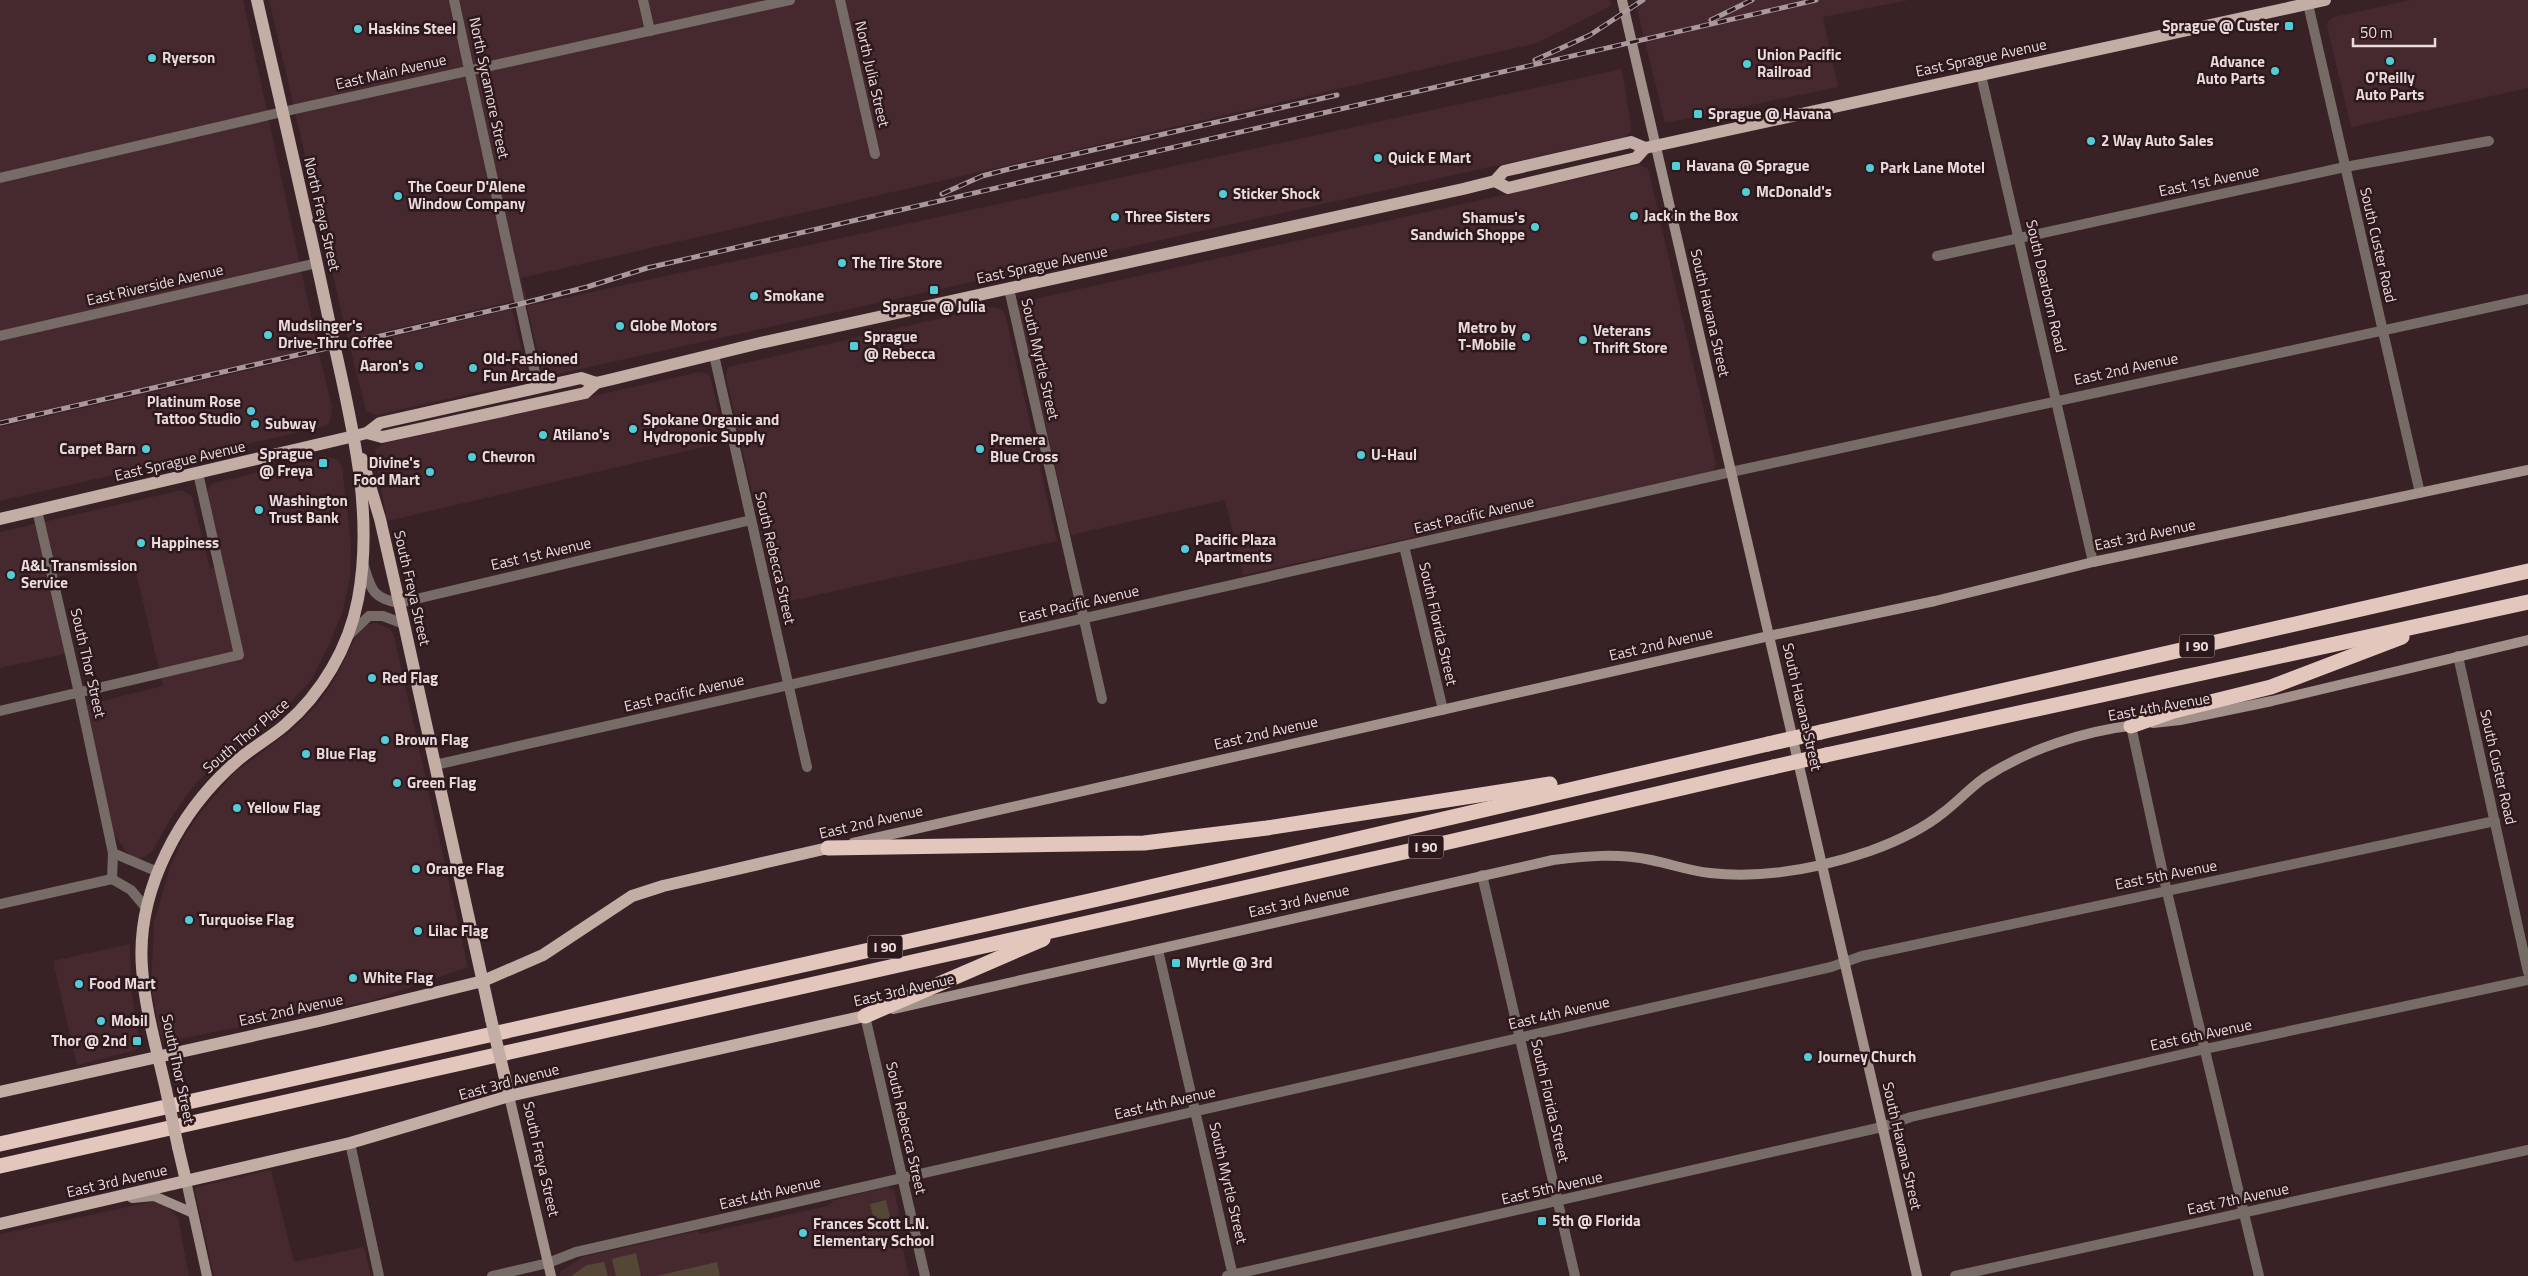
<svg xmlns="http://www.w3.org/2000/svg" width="2528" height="1276" font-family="'Titillium Web',sans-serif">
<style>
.built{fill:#46292f}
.green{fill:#544736}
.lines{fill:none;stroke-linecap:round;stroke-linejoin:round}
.street{stroke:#766b67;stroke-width:10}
.secondary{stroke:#a2908a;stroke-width:10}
.primary{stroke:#c4ada5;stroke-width:12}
.highway{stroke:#e3c7bd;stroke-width:15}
.rail-casing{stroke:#aa999c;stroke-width:5}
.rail{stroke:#2d181c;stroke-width:3;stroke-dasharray:9;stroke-linecap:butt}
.primary-bridge{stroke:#c4ada5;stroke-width:12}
.highway-bridge{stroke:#e3c7bd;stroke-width:15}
.poi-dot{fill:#52ccd6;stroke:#2d181c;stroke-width:2}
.labels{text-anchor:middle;stroke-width:5;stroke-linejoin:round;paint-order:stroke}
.shield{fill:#2d181c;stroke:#b1a0a2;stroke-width:1}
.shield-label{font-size:14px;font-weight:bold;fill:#e9dadc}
.poi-label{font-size:15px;font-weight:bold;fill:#e9dadc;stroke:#2d181c;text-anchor:start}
.street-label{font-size:15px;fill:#e9dadc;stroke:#2d181c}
</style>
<rect width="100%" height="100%" fill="#382226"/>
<!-- built -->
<g class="built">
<path d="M0,0H243L318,348L0,420Z"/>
<path d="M269,0H1610L1611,6L1537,43L521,278L526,298L348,340Z"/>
<path d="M1635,0H1909L1823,17L1838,87L1665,123Z"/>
<path d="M2410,0H2528V88L2351,127L2327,26L2328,21L2334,17Z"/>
<path d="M1622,69L1631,126V131L1625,137L553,375L544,373L541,368L527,306Z"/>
<path d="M1639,165L1647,168L1649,172L1716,464L1713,471L1243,575L1225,500L1071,535L1018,308L1021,302Z"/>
<path d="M990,307L1001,309L1005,314L1057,541L777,604L726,376L728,367Z"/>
<path d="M512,309L527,372L523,380L519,383L376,415L366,411L350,347Z"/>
<path d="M319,354L332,407L330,421L326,426L0,501V427Z"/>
<path d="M699,372L708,374L711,379L725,442L387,521L375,456L376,449L385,443Z"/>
<path d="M326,456L338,460L342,467L351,543L350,578L342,613L328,647L310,682L282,710L222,756L192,788L171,818L152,852L142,858H135L129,855L113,833L86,705L163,686L133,560L56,577L73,652L0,668V532L182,490L192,496L210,569L224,565L207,494L209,486L214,483Z"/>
<path d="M376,623L390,629L394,636L468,967L370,1001L164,1042L160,1034L151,987L154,923L170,867L184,837L198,816L234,773L292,730L317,705L335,679L358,632L367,625Z"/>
<path d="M130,944L131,988L140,1044L136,1050L77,1065L53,961Z"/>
<path d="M271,1170L294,1262L364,1247L371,1276H214L195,1192L196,1187Z"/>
<path d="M888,1187L894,1190L899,1214L896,1219L909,1276H559L561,1271L583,1257L697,1231L700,1234L828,1206L834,1200Z"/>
<path d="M151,1202L163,1204L178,1217L189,1276H0V1234Z"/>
</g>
<!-- green -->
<g class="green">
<path d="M886,1200L892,1225L876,1228L870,1204Z"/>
<path d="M636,1253L641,1276H616L612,1259Z"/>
<path d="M604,1262L608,1276H571L587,1265Z"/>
<path d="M717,1262L720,1276H656Z"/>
</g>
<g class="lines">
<!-- street -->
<g class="street">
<path d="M454,0L538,387"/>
<path d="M643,0L650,31"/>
<path d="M840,0L875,154"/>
<path d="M2308,4L2420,493"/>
<path d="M1981,75L2093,562"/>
<path d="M0,178L282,112L790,0"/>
<path d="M1937,256L2345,167L2489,141"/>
<path d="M1009,289L1102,699"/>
<path d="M0,336L317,263"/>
<path d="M714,355L807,767"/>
<path d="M37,510L79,693L113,853L112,879"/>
<path d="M1404,546L1443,710"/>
<path d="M363,563C371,588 371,598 399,603L751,520"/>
<path d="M348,636L369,616H383L404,624"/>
<path d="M2458,656L2528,972"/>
<path d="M0,711L239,655L198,473"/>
<path d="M2131,726L2167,892L2259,1276"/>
<path d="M435,765L1731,472L2528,299"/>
<path d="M113,853L158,872"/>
<path d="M1482,875L1575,1276"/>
<path d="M112,879L131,890L147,909"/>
<path d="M0,904L112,879"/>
<path d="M1158,950L1233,1276"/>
<path d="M865,1016L925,1276"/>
<path d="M350,1143L379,1276"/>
<path d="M492,1276L548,1263L576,1252L1831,967L1862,956L2495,821"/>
<path d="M1227,1276L1882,1127L1911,1117L2205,1049L2528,980"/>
<path d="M1955,1276L2528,1150"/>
</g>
<!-- secondary -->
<g class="secondary">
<path d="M1622,0L1917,1276"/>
<path d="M2153,723L2180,720L2272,701L2528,640"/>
<path d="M853,843L1769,636L1935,601L2093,562L2528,470"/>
<path d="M893,1009L1553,860C1586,856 1618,853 1651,860C1671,864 1690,871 1710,873C1763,879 1820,868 1870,851C1895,842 1923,829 1944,812C1957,802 1970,788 1984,778C2028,749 2084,731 2136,725"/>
<path d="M509,1096L551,1276"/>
<path d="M186,1181L207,1276"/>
<path d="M132,1198L154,1196L193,1213"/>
</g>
<!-- primary -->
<g class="primary">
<path d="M1495,181L1508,188L1636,158L1645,148"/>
<path d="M367,433L382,437L585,393L596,383"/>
<path d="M362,459L380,519L404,624L491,1019"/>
<path d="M0,519L367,433L380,423L581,378L596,383L613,379L760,343L1463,189L1495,181L1504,171L1631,142L1645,148L2325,0"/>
<path d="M504,1074L509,1096"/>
<path d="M166,1090C157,1050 145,1010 142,968C136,890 180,810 238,760C253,747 270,738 285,725C322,693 349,647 358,599C375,509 350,417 331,330C308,219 282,110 257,0"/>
<path d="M0,1092L319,1021L483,981L543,955L632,896L663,886L828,848"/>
<path d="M178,1147L186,1181"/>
<path d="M0,1224L350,1143L509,1096L865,1016"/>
</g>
<!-- highway -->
<g class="highway">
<path d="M2131,726L2174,711L2271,687L2402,637"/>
<path d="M1821,732L2528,571"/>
<path d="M1826,755L2528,602"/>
<path d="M828,848L1144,843L1267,828L1550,784"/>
<path d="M865,1016L1043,939"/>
<path d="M0,1144L1098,899L1768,744"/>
<path d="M0,1166L1440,844L1773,767"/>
</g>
<!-- rail casing -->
<g class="rail-casing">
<g id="rail">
<path d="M1711,20L1752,0"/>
<path d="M1535,60L1590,35L1643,0"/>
<path d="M942,194L982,176L1013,168L1337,95"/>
<path d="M0,423L520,304L587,287L647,268L1816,0"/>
</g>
</g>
<!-- rail -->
<use href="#rail" class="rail"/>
<!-- primary-bridge -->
<g class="primary-bridge">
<path d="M491,1019L504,1074"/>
<path d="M166,1090L178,1147"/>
</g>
<!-- highway-bridge -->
<g class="highway-bridge">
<path d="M1768,744L1821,732"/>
<path d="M1773,767L1826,755"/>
</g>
</g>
<!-- markers -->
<g class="poi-dot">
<rect x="2284" y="21" width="10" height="10" rx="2.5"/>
<circle cx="358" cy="29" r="5"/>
<circle cx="152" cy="58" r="5"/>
<circle cx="2390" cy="61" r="5"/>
<circle cx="1747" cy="64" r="5"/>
<circle cx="2275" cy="71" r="5"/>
<rect x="1693" y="109" width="10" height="10" rx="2.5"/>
<circle cx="2091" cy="141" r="5"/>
<circle cx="1378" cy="158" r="5"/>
<rect x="1671" y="161" width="10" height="10" rx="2.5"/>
<circle cx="1870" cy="168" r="5"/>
<circle cx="1746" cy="192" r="5"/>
<circle cx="1223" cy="194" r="5"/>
<circle cx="398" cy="196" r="5"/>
<circle cx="1634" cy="216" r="5"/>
<circle cx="1115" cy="217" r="5"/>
<circle cx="1535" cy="227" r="5"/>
<circle cx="842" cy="263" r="5"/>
<rect x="929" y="285" width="10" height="10" rx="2.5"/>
<circle cx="754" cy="296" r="5"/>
<circle cx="620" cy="326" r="5"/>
<circle cx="268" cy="335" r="5"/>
<circle cx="1526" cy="337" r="5"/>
<circle cx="1583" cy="340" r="5"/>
<rect x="849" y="341" width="10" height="10" rx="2.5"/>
<circle cx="419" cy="366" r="5"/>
<circle cx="473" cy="368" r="5"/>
<circle cx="251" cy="411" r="5"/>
<circle cx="255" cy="424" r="5"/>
<circle cx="633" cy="429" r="5"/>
<circle cx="543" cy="435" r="5"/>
<circle cx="146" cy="449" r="5"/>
<circle cx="980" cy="449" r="5"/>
<circle cx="1361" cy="455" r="5"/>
<circle cx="472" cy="457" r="5"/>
<rect x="318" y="458" width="10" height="10" rx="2.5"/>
<circle cx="430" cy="472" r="5"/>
<circle cx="259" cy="510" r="5"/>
<circle cx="141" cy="543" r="5"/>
<circle cx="1185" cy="549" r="5"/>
<circle cx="11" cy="575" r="5"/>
<circle cx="372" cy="678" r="5"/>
<circle cx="385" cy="740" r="5"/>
<circle cx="306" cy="754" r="5"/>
<circle cx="397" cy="783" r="5"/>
<circle cx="237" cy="808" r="5"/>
<circle cx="416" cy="869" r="5"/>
<circle cx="189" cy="920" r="5"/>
<circle cx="418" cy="931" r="5"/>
<rect x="1171" y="958" width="10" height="10" rx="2.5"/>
<circle cx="353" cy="978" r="5"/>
<circle cx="79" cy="984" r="5"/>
<circle cx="101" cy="1021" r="5"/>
<rect x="132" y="1036" width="10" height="10" rx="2.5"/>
<circle cx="1808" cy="1057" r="5"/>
<rect x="1537" y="1216" width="10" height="10" rx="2.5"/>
<circle cx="803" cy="1233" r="5"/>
</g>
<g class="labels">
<!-- shield labels -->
<g class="shield">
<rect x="2179.5" y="634.5" width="35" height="23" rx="4"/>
<rect x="1408.5" y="835.5" width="35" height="23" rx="4"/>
<rect x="867.5" y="935.5" width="35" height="23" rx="4"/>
</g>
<g class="shield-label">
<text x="2197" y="651">I 90</text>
<text x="1426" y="852">I 90</text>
<text x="885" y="952">I 90</text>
</g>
<!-- poi labels -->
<g class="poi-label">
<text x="2279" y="31" text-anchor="end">Sprague @ Custer</text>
<text x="368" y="34">Haskins Steel</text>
<text x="1757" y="60">Union Pacific<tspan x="1757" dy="17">Railroad</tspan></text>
<text x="162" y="63">Ryerson</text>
<text x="2265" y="67" text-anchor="end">Advance<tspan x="2265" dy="17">Auto Parts</tspan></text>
<text x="2390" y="83" text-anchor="middle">O'Reilly<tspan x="2390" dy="17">Auto Parts</tspan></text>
<text x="1708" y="119">Sprague @ Havana</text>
<text x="2101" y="146">2 Way Auto Sales</text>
<text x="1388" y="163">Quick E Mart</text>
<text x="1686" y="171">Havana @ Sprague</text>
<text x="1880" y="173">Park Lane Motel</text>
<text x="408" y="192">The Coeur D'Alene<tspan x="408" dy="17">Window Company</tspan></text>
<text x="1756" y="197">McDonald's</text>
<text x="1233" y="199">Sticker Shock</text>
<text x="1644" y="221">Jack in the Box</text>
<text x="1125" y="222">Three Sisters</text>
<text x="1525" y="223" text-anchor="end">Shamus's<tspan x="1525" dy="17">Sandwich Shoppe</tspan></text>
<text x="852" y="268">The Tire Store</text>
<text x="764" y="301">Smokane</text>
<text x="934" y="312" text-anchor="middle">Sprague @ Julia</text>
<text x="278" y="331">Mudslinger's<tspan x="278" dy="17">Drive-Thru Coffee</tspan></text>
<text x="630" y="331">Globe Motors</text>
<text x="1516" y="333" text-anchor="end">Metro by<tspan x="1516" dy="17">T-Mobile</tspan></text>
<text x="1593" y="336">Veterans<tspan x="1593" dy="17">Thrift Store</tspan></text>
<text x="864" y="342">Sprague<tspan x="864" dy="17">@ Rebecca</tspan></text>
<text x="483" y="364">Old-Fashioned<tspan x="483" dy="17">Fun Arcade</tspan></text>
<text x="409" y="371" text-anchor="end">Aaron's</text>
<text x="241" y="407" text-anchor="end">Platinum Rose<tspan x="241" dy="17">Tattoo Studio</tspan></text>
<text x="643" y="425">Spokane Organic and<tspan x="643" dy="17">Hydroponic Supply</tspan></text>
<text x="265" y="429">Subway</text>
<text x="553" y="440">Atilano's</text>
<text x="990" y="445">Premera<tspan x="990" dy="17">Blue Cross</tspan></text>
<text x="136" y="454" text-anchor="end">Carpet Barn</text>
<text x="313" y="459" text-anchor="end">Sprague<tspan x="313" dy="17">@ Freya</tspan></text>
<text x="1371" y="460">U-Haul</text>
<text x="482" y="462">Chevron</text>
<text x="420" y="468" text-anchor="end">Divine's<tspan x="420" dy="17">Food Mart</tspan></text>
<text x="269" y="506">Washington<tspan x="269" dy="17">Trust Bank</tspan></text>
<text x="1195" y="545">Pacific Plaza<tspan x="1195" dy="17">Apartments</tspan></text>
<text x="151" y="548">Happiness</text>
<text x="21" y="571">A&amp;L Transmission<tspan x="21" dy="17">Service</tspan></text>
<text x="382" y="683">Red Flag</text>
<text x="395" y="745">Brown Flag</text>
<text x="316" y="759">Blue Flag</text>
<text x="407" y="788">Green Flag</text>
<text x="247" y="813">Yellow Flag</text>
<text x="426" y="874">Orange Flag</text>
<text x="199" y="925">Turquoise Flag</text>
<text x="428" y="936">Lilac Flag</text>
<text x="1186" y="968">Myrtle @ 3rd</text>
<text x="363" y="983">White Flag</text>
<text x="89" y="989">Food Mart</text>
<text x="111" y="1026">Mobil</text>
<text x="127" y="1046" text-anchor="end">Thor @ 2nd</text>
<text x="1818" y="1062">Journey Church</text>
<text x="1552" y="1226">5th @ Florida</text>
<text x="813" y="1229">Frances Scott L.N.<tspan x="813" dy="17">Elementary School</tspan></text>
</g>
<!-- street labels -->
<g class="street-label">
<text transform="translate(1981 58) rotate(-12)" y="5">East Sprague Avenue</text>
<text transform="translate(391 72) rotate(-13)" y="5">East Main Avenue</text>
<text transform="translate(872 74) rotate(77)" y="5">North Julia Street</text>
<text transform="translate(489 88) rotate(78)" y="5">North Sycamore Street</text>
<text transform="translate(2209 181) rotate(-12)" y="5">East 1st Avenue</text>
<text transform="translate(322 214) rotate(77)" y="5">North Freya Street</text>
<text transform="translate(2378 245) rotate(77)" y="5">South Custer Road</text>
<text transform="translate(1042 265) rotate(-12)" y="5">East Sprague Avenue</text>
<text transform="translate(155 285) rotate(-13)" y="5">East Riverside Avenue</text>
<text transform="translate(2046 286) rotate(77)" y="5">South Dearborn Road</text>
<text transform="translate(1710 313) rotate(77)" y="5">South Havana Street</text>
<text transform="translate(1040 359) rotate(77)" y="5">South Myrtle Street</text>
<text transform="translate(2126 369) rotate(-12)" y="5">East 2nd Avenue</text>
<text transform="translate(180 461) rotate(-13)" y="5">East Sprague Avenue</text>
<text transform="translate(1474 515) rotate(-13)" y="5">East Pacific Avenue</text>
<text transform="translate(2145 535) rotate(-12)" y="5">East 3rd Avenue</text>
<text transform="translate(541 554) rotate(-13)" y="5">East 1st Avenue</text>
<text transform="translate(775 558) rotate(77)" y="5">South Rebecca Street</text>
<text transform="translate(412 588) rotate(77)" y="5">South Freya Street</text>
<text transform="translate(1079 604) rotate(-13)" y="5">East Pacific Avenue</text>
<text transform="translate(1438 624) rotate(77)" y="5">South Florida Street</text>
<text transform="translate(1661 644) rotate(-13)" y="5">East 2nd Avenue</text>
<text transform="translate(88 663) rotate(77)" y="5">South Thor Street</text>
<text transform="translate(684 693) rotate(-13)" y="5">East Pacific Avenue</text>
<text transform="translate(1802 707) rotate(77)" y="5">South Havana Street</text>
<text transform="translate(2159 707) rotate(-10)" y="5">East 4th Avenue</text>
<text transform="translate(1266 733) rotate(-13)" y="5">East 2nd Avenue</text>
<text transform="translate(246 736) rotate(-40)" y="5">South Thor Place</text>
<text transform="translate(2498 767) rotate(77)" y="5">South Custer Road</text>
<text transform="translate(871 822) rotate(-13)" y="5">East 2nd Avenue</text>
<text transform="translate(2166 875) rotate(-11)" y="5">East 5th Avenue</text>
<text transform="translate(1299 901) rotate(-13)" y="5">East 3rd Avenue</text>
<text transform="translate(904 990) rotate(-13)" y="5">East 3rd Avenue</text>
<text transform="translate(291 1010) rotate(-12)" y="5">East 2nd Avenue</text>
<text transform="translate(1559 1013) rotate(-13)" y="5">East 4th Avenue</text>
<text transform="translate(2201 1035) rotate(-12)" y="5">East 6th Avenue</text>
<text transform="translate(178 1069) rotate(78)" y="5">South Thor Street</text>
<text transform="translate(509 1082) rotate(-15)" y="5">East 3rd Avenue</text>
<text transform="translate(1550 1101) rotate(77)" y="5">South Florida Street</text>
<text transform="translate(1165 1103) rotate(-13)" y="5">East 4th Avenue</text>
<text transform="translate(906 1128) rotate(77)" y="5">South Rebecca Street</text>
<text transform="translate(1902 1146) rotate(77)" y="5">South Havana Street</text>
<text transform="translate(541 1159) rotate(77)" y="5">South Freya Street</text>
<text transform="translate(117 1181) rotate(-13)" y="5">East 3rd Avenue</text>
<text transform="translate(1228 1183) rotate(77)" y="5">South Myrtle Street</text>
<text transform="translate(1552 1188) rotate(-13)" y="5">East 5th Avenue</text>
<text transform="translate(770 1193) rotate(-13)" y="5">East 4th Avenue</text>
<text transform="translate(2238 1199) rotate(-12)" y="5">East 7th Avenue</text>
</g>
</g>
<!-- scale -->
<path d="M2353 38v8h82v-8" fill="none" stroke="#e9dadc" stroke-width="2.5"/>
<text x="2360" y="38" font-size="15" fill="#e9dadc" stroke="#2d181c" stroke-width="4" paint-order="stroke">50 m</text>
</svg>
